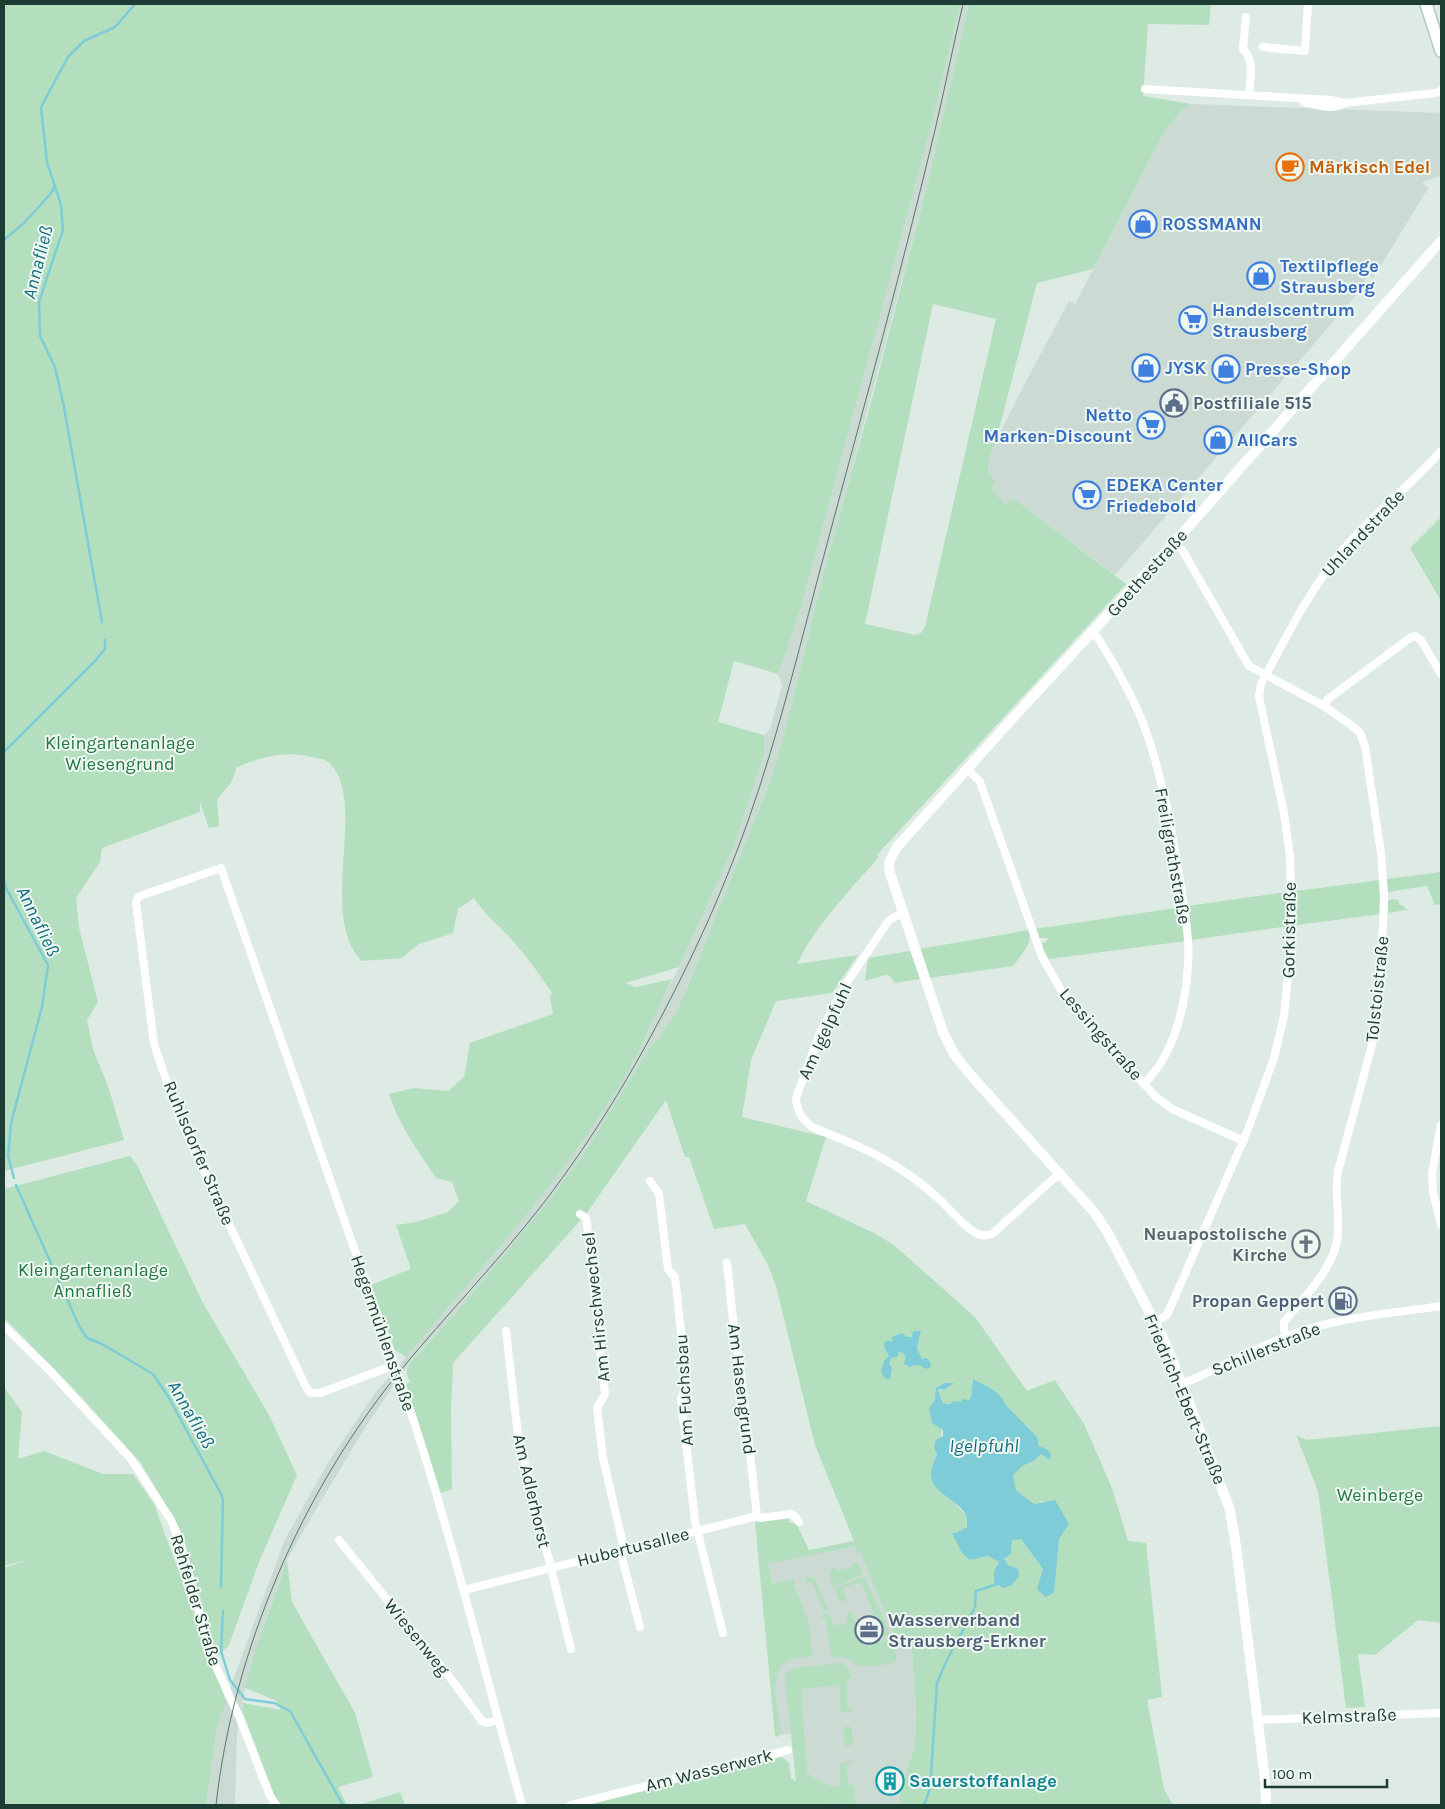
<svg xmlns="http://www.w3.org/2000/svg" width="1445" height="1809" font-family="Karla,sans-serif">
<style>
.built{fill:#cbdbd3}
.green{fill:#b3dfbe;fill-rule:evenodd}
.water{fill:#7eccd7}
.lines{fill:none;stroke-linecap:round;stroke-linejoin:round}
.stream{stroke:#7eccd7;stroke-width:2.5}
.secondary-casing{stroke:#afccc1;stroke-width:14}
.minor{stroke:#fff;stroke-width:8}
.tertiary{stroke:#fff;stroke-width:10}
.secondary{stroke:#fff;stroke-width:11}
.tram{stroke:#57786e;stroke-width:1}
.labels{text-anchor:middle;stroke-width:4;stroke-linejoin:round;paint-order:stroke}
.food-label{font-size:18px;font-weight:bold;fill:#c56008;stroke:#eef7f2;text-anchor:start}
.shop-label{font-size:18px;font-weight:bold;fill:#366cbe;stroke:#eef7f2;text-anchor:start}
.service-label{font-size:18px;font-weight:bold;fill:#4e5e75;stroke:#eef7f2;text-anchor:start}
.street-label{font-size:18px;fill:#1d3c33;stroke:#eef7f2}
.park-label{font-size:18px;fill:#237742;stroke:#eef7f2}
.worship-label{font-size:18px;font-weight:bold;fill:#5b616d;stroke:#eef7f2;text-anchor:end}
.culture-label{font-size:18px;font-weight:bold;fill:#0d838f;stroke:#eef7f2;text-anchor:start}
.water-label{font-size:19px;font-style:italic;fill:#126e7e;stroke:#eef7f2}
</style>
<rect width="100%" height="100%" fill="#ddebe4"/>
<!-- built -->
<g class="built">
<path d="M960,4H969L927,186L814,612L784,734L771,780L715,921L676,1012L658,1040L652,1044L585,1152L555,1193L468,1299L410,1362L368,1423L315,1511L287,1560L267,1616L245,1688L237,1734L235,1805H206L217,1728L222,1710L285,1539L329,1461L375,1393L500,1247L557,1174L624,1078L648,1033L656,1012L679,967L734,846L764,755V735L770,729L782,686L778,674L800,611L931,127Z"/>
<path d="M1190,104L1441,113V176L1425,181L1422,184L1429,187L1373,278L1368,275L1357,294L1115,575L1013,498L1005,506L990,488V477L987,465L996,441L1024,385L1069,301L1075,304L1166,129L1182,110Z"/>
<path d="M854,1541L910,1628L916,1710L915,1744L899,1798L900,1805H837L797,1783L791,1734L779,1735L759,1561Z"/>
</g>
<!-- green -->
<g class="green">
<path d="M4,4H960L931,127L800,611L778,674L734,661L718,722L764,735V755L734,846L679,967L625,983L636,987L672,979C656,1012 643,1047 624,1078C564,1178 481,1268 406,1357L395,1350L371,1285L411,1269L396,1225L416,1222L448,1212L459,1201L452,1182L436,1178C418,1151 399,1125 389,1094L413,1088L448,1091L464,1077L470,1043L553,1014L550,997L552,993C540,975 528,958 514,942C501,927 485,915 474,898L458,909L453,933L419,944L402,958L362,961C316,916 370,798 328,762C325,759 316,758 311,757C287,750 259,758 237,767L231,783L217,799L219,826L209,828L200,802V812L102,848L100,862L76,898L79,928L98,1002L87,1020L93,1049L109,1089L124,1140L4,1171Z"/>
<path d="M969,4H1211L1209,25L1148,24L1143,96L1190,104L1182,110L1166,129L1093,269L1037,283L996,441C991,456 981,470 996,482L990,488L1005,505L1013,498L1126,584L877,855L878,858C851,889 815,926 797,964L858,955L832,993L776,1001L751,1060L742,1117L826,1137L806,1201L876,1234L895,1246L975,1317L1027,1391L1055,1380L1084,1424L1112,1488L1128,1541L1146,1543L1162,1697L1147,1700L1164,1789L1173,1805H900L899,1798L915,1744L916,1710L912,1651L906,1636L898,1638L895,1636L861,1553H858L855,1546L768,1564L772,1584L794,1579V1585L808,1620L813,1657C805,1657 797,1657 790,1660C766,1668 778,1712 781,1732L778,1737L775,1736L755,1522L789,1518V1523H796L809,1550L854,1541L815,1445L776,1286L768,1265L745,1224L714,1229L689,1157H685L666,1100L586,1214L453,1363L451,1413L452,1489L441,1493L406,1384L410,1382C406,1373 405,1370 411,1362L468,1299L555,1193L585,1152L652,1044L658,1040L676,1012L692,976L771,780L784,734L824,572L874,391L926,190ZM933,304L996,319L925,627L921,633L915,635L865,624ZM921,1331L917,1348L922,1359L921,1365C914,1364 907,1359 903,1353L899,1352L891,1358L889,1364L892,1367L890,1378L882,1367L889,1356L884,1347L892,1344L893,1337H912ZM973,1379C987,1386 1000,1390 1006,1405L1037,1437L1039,1446L1047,1449L1034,1461L1022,1466L1013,1476L1016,1490L1034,1504L1044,1501L1059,1539L1053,1593L1043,1569L1021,1539H1012L1011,1554L1004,1559L1008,1565L1018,1569L1003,1588L994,1581V1571L1000,1562L988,1556L970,1560L952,1533L958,1532L967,1527L966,1515L952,1501L940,1492L932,1469L937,1455L934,1447C948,1428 941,1427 929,1408L935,1400L939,1386L944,1383L953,1384L944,1390H938L943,1403C952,1404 963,1404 971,1398Z"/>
<path d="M1441,517V601L1410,548Z"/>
<path d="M1441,872V904L1435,905L1427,886L1388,892L1387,879Z"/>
<path d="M1380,880L1381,914L1297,925L1296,891Z"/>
<path d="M1287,892L1289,926L1191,940L1188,906Z"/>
<path d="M1392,899L1398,900L1400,905L1404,906L1405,909H1412L1388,913V901Z"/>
<path d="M1182,907L1186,941L1049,959L1040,944L1046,942L1048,938H1039L1035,929Z"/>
<path d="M1029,930C1033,944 1021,955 1013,966L928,978L919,949Z"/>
<path d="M910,951L920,979L895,983L890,976L885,975L865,981L868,958Z"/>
<path d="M130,1156L138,1167L203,1303L269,1415L297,1475L259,1562L229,1645L218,1656L205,1621L181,1531L141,1463L73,1388L4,1318V1189Z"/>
<path d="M4,1387L22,1412L18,1459L44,1451L103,1474H133L154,1504L226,1701L217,1728L206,1805H4V1568L30,1559L4,1566Z"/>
<path d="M1441,1426V1623L1418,1620L1375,1655L1358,1654L1365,1707L1346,1708L1318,1491L1296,1435L1307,1440Z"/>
<path d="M287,1560L292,1602L355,1713L373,1777L338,1787L347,1805H282L275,1797L242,1710L243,1703L281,1710L275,1700L245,1688L253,1658Z"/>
<path d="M851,1562L858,1563L863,1575L833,1587C830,1579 826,1572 834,1567L836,1571L852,1567Z"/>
<path d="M805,1577L813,1578L817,1582L828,1610L824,1612L812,1582L807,1584Z"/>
<path d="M864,1577L885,1621L890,1636L884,1638L861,1582L842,1589L847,1601L841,1602L839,1600L834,1589Z"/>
<path d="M851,1611L864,1645L879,1639L880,1642L891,1638L897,1658L896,1661C882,1667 870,1667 856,1665C848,1656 840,1656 828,1657L831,1654L826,1618H821V1616L829,1613L834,1626L847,1622L846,1615Z"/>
<path d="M840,1663C847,1666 851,1670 851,1678H846L847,1707L852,1708V1711L841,1712L839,1685L801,1689L807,1772C816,1780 828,1787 840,1787V1763L851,1761L853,1763L847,1764L848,1785H854V1798L856,1805H840L824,1797L837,1805H587L782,1757L789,1763L791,1778L796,1782L785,1676L789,1671L796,1668Z"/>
<path d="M849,1726L852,1728L853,1745L845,1747L843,1727Z"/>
<path d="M400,1792L405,1805H359Z"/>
</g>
<!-- water -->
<g class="water">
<path d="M913,1331H921L917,1348L922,1359L927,1358L930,1362L931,1367L925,1369C920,1364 916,1365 910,1367L904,1364L906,1357L903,1353L899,1352L897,1357L891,1358L889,1364L892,1367L890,1379H887C880,1375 880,1370 884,1363L883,1361L889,1356L884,1347L885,1341H890L892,1343V1337L902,1333L907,1337H912Z"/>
<path d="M973,1379C986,1386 1000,1390 1006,1405L1037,1437L1039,1446L1047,1449L1051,1455L1050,1460L1041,1454L1034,1461L1022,1466L1013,1476L1016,1490L1034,1504L1055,1500L1069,1524L1059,1539L1054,1593L1045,1597L1037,1589L1043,1569L1021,1539L1012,1540L1011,1554L1004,1559L1008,1565L1018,1569L1019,1576L1012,1585L1003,1588L994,1582V1571L999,1562L988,1556L970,1560L962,1553L952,1533L958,1532L967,1527C967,1524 967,1518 966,1515C958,1500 935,1495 931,1477C930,1470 934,1461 937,1455L934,1447L936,1440L943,1436V1430L932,1423L929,1408L935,1400L936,1388L944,1383H954L944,1390L940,1389L938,1390L943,1403L950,1404L953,1401L961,1402L963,1399L968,1400L971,1398Z"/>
</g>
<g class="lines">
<!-- stream -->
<g class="stream">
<path d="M4,240L25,222L52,192L54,187"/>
<path d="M102,622L64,407L55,367L40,336L39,302L63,230L61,205L47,162L41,107L68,57L84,41L115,27L135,4"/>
<path d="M4,752L95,661L105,649V640"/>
<path d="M4,881L7,890L48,965L42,1007L11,1123L8,1156L14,1178"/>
<path d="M16,1185L79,1326L87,1338L102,1344L153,1374L169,1398L220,1492L223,1499L221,1587"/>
<path d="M223,1611L221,1651L230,1680L245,1699L274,1703L290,1711L343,1805"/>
<path d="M924,1805L930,1789L937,1683L947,1660L975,1607L976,1591L997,1584"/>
</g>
<!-- secondary casing -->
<g class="secondary-casing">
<path id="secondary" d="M1426,4L1441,51"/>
</g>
<!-- minor -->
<g class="minor">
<path d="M1246,17L1243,49C1255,60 1250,80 1249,95"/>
<path d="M1263,47L1305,51L1308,4"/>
<path d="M1145,89L1331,100L1344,103L1436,93L1441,90"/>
<path d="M1304,102C1318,105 1331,111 1344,103"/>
<path d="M1174,543L1183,551L1249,666L1324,706L1351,725L1360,733L1365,746L1381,853L1384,897L1381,977L1372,1045L1338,1171C1334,1194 1341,1218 1337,1241C1332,1270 1302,1300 1284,1322V1330L1286,1337"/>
<path d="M1092,633L1098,638C1114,664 1129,689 1141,718C1162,771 1172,830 1181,887C1185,913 1190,940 1188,966C1185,1008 1174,1054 1144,1084"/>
<path d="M1324,706L1328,699L1411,637L1415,636L1421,640L1441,674"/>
<path d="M967,768L980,782L1042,957L1061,990L1081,1015L1156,1097L1172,1109L1244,1141"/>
<path d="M902,913L889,920L846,984L819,1035L796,1098C797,1111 802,1119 812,1127C862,1147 897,1161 938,1198C949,1208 968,1232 981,1235C985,1236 989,1235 992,1234L1060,1173"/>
<path d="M1441,1125L1432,1173L1433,1193L1441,1224"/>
<path d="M650,1181L659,1194L668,1269L675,1277L687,1386L681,1399L695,1521L723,1633"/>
<path d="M580,1214L586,1218L587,1224L605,1394L597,1408L603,1458L624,1549"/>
<path d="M727,1263L735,1339L740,1364L757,1516"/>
<path d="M1155,1322L1167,1315L1247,1132L1274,1058L1284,1016L1292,932L1290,856L1284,813L1261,706L1259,696L1261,684C1286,638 1308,592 1342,551C1372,515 1410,486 1441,451"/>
<path d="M4,1326L50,1371L131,1459L171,1520L181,1545L212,1658L240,1719L270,1796L276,1805"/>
<path d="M506,1331L518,1435L571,1649"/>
<path d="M395,1365L320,1393H310L305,1385L180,1120L173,1100L154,1044L136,903L138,897L143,895L221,868L398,1374C447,1515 481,1661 522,1805"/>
<path d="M1182,1384C1223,1367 1263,1343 1305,1330C1349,1316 1396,1313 1441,1306"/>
<path d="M339,1540L448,1675L482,1721L487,1723L498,1720"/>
<path d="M620,1550L640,1627"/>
<path d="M464,1590L757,1516L760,1518L791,1514L795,1516L799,1522"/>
<path d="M1257,1720L1441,1713"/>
<path d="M571,1805L788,1750"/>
</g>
<!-- tertiary -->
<path class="tertiary" d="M1266,1805L1265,1779L1236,1546L1230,1510L1182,1384L1164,1340L1108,1233L1094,1212L969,1073L954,1054L943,1032L890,873L889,862L897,847L1013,718L1174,543L1441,241"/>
<!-- secondary -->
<use href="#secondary" class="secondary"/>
<!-- tram -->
<path class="tram" d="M216,1805C233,1651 302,1491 400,1371C446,1315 497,1263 542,1205C597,1134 642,1057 682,976C707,926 729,874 748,821C780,731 802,636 827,544C864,406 902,269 935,130C945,88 953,46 963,4"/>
</g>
<!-- icons -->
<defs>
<g id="cafe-ring" transform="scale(1.4375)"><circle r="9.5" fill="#eef7f2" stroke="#e8710a" stroke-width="1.5"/><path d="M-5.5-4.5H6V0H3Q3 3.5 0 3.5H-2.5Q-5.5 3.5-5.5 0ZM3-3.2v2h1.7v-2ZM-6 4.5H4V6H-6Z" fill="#e8710a"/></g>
<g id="shop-ring" transform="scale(1.4375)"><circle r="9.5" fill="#eef7f2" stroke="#3f7fe0" stroke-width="1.5"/><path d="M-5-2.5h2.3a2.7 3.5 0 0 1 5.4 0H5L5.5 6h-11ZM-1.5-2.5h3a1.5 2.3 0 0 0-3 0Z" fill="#3f7fe0"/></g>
<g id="supermarket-ring" transform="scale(1.4375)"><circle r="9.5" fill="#eef7f2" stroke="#3f7fe0" stroke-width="1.5"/><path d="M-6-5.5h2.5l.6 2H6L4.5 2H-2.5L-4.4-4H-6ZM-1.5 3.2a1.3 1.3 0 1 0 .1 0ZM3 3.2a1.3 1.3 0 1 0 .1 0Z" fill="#3f7fe0"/></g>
<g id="civic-ring" transform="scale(1.4375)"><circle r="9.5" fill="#eef7f2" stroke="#5c6f8a" stroke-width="1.5"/><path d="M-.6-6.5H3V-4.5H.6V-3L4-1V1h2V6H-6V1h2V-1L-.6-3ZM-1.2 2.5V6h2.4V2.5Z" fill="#5c6f8a"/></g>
<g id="church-ring" transform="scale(1.4375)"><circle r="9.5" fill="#eef7f2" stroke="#6b7280" stroke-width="1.5"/><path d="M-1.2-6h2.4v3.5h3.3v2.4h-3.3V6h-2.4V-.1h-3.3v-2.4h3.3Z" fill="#6b7280"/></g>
<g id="fuel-ring" transform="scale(1.4375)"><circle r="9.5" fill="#eef7f2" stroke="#5c6f8a" stroke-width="1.5"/><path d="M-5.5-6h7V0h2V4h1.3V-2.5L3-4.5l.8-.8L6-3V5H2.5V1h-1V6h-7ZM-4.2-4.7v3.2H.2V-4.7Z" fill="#5c6f8a"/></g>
<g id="office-ring" transform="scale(1.4375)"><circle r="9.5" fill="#eef7f2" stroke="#5c6f8a" stroke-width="1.5"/><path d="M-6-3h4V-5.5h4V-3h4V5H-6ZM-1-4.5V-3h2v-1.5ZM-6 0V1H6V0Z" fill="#5c6f8a"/></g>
<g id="building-ring" transform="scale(1.4375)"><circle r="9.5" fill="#eef7f2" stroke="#0f9aa8" stroke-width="1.5"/><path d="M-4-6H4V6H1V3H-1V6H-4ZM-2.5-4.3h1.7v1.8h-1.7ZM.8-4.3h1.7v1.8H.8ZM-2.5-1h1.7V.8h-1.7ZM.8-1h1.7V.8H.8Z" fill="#0f9aa8"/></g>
</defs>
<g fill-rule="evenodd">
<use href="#cafe-ring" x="1290" y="167"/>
<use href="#shop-ring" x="1143" y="224"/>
<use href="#shop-ring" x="1261" y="276"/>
<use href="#supermarket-ring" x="1193" y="320"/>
<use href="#shop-ring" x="1146" y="368"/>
<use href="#shop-ring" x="1226" y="369"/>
<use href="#civic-ring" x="1174" y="403"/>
<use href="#supermarket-ring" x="1151" y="425"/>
<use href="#shop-ring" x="1218" y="440"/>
<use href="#supermarket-ring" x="1087" y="495"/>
<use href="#church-ring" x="1306" y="1244"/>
<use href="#fuel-ring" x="1343" y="1301"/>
<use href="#office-ring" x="869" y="1630"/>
<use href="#building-ring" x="890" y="1781"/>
</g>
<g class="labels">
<!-- food labels -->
<g class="food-label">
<text x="1309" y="173">Märkisch Edel</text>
</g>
<!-- shop labels -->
<g class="shop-label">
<text x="1162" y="230">ROSSMANN</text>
<text x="1280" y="272">Textilpflege<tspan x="1280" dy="21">Strausberg</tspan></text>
<text x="1212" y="316">Handelscentrum<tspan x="1212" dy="21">Strausberg</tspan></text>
<text x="1165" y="374">JYSK</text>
<text x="1245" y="375">Presse-Shop</text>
<text x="1132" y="421" text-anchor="end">Netto<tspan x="1132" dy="21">Marken-Discount</tspan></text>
<text x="1237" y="446">AllCars</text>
<text x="1106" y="491">EDEKA Center<tspan x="1106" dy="21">Friedebold</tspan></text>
</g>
<!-- service labels -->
<g class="service-label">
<text x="1193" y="409">Postfiliale 515</text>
<text x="1324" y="1307" text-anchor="end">Propan Geppert</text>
<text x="888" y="1626">Wasserverband<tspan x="888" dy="21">Strausberg-Erkner</tspan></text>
</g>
<!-- street labels -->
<g class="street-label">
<text transform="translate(1363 533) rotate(-47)" y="6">Uhlandstraße</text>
<text transform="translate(1147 573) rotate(-48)" y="6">Goethestraße</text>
<text transform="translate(1173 856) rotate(80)" y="6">Freiligrathstraße</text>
<text transform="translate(1289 930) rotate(-89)" y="6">Gorkistraße</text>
<text transform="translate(1377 989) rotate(-84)" y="6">Tolstoistraße</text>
<text transform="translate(825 1031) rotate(-65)" y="6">Am Igelpfuhl</text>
<text transform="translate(1101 1034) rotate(49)" y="6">Lessingstraße</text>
<text transform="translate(199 1153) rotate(67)" y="6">Ruhlsdorfer Straße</text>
<text transform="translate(596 1307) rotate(-96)" y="6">Am Hirschwechsel</text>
<text transform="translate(383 1333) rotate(71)" y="6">Hegermühlenstraße</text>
<text transform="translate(1266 1349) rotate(-22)" y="6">Schillerstraße</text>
<text transform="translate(742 1389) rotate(83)" y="6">Am Hasengrund</text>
<text transform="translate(684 1390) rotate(-93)" y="6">Am Fuchsbau</text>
<text transform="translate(1185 1399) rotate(67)" y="6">Friedrich-Ebert-Straße</text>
<text transform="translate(532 1491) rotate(77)" y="6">Am Adlerhorst</text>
<text transform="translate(633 1547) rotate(-14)" y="6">Hubertusallee</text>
<text transform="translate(196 1600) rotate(73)" y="6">Rehfelder Straße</text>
<text transform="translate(417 1637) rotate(51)" y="6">Wiesenweg</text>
<text transform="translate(1349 1716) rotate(-2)" y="6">Kelmstraße</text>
<text transform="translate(709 1770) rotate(-14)" y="6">Am Wasserwerk</text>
</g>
<!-- park labels -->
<g class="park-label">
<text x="120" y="749">Kleingartenanlage<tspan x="120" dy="21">Wiesengrund</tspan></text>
<text x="93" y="1276">Kleingartenanlage<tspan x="93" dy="21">Annafließ</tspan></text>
<text x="1380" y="1501">Weinberge</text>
</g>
<!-- worship labels -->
<g class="worship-label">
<text x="1287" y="1240">Neuapostolische<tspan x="1287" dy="21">Kirche</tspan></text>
</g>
<!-- culture labels -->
<g class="culture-label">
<text x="909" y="1787">Sauerstoffanlage</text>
</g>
<!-- water labels -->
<g class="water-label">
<text transform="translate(37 262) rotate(-76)" y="7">Annafließ</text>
<text transform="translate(39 921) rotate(64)" y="7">Annafließ</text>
<text transform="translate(192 1414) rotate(60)" y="7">Annafließ</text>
<text x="984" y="1452">Igelpfuhl</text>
</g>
</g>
<!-- border -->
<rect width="1445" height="1809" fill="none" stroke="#1d3c33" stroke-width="10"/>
<!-- scale -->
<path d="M1265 1779v8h122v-8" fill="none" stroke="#1d3c33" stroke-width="2.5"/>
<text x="1272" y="1779" font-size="15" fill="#1d3c33" stroke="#eef7f2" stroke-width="4" paint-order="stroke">100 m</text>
</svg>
